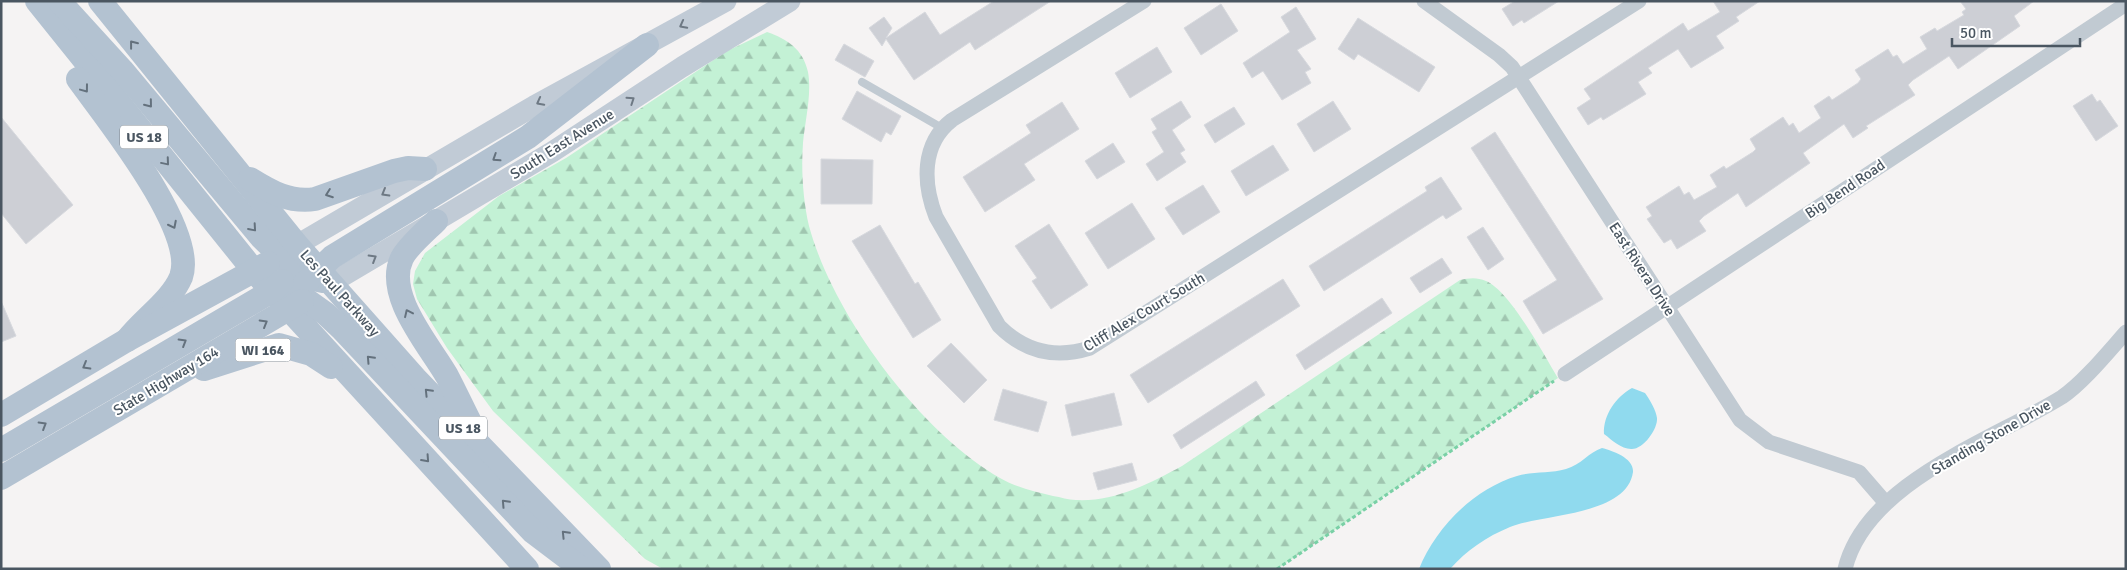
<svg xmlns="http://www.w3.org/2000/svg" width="2127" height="570" font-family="Signika,sans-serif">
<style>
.forest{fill:url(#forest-firs)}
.water{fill:#90daee}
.building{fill:#cdcfd5;stroke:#d7d9de}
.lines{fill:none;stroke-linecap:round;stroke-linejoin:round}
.path{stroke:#7ad0a6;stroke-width:3;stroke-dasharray:4 2.5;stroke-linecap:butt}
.lane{stroke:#c1cad2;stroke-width:8}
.street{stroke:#c1cad2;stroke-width:15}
.secondary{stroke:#c1cbd6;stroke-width:21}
.primary{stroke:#b3c2d1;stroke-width:24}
.oneway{stroke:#6e7984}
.oneway2{stroke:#64717d}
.labels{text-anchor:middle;stroke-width:4;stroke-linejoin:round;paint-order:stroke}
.shield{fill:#fff;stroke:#808990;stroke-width:1}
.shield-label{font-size:14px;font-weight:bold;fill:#4a5661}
.street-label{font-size:15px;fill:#4a5661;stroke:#fff}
</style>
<defs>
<pattern id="forest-firs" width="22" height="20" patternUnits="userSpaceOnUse" patternTransform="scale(1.25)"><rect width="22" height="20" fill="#c3f1d5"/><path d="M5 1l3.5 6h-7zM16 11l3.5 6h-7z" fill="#a0c6b0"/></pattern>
</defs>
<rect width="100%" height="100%" fill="#f5f3f3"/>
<!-- forest -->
<path class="forest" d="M767,32C787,39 803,49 808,72C812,94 805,121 803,143C801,170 803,200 809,226C833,315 920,432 1000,478C1015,487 1036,492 1053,496C1061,497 1068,500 1076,500C1114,502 1149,484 1182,466L1460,280C1469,278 1477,277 1486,281C1510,291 1544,355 1558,378L1277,569H663L645,559L493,411L447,348L417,299L413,284L415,271L425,253L499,196L566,158L727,51Z"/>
<!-- water -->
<g class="water">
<path d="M1632,388L1645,393C1650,400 1656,410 1657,418C1658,429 1643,450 1631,449C1621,449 1612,440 1604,434C1603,415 1616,397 1632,388Z"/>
<path d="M1602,448C1613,451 1634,458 1633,472C1627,516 1541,514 1510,527C1486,537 1467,550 1450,569H1419C1436,527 1474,489 1517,476C1533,471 1550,474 1566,469C1581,465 1589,452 1602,448Z"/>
</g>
<!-- building -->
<g class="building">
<path d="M994,1H1051L975,50L970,42L914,80L886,39L882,46L869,28L884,17L892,28L886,38L925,12L940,35Z"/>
<path d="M1515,1H1559L1524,23L1522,20L1513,26L1502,9Z"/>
<path d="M1713,1H1760L1736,17L1739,21L1716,36L1724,48L1691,68L1678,49L1648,68L1652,73L1638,82L1646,94L1603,120L1601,117L1588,125L1577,108L1591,99L1584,89L1683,23L1688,31L1720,12Z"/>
<path d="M1960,1H2034L2014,16L2020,26L1958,69L1949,56L1913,80L1908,85L1915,95L1866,126L1868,128L1853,138L1844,124L1803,153L1810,163L1746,207L1738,193L1704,216L1699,221L1706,231L1677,249L1671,239L1664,243L1647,219L1652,216L1646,207L1679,186L1684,195L1689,192L1694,200L1717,187L1710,175L1724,166L1726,169L1753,152L1756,149L1750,139L1783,117L1789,126L1793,123L1799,133L1821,118L1814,106L1829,96L1832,100L1858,83L1861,79L1855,70L1888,49L1893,57L1897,55L1903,64L1927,49L1920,37L1935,28L1937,31L1964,15L1962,12L1966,9Z"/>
<path d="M1221,4L1238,31L1201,55L1184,28Z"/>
<path d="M1296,7L1316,39L1297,50L1311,69L1305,72L1311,83L1282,100L1263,71L1252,78L1243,63L1290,32L1281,17Z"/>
<path d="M1358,18L1435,67L1419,92L1358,54L1354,60L1338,49Z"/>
<path d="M844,44L874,61L865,77L835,60Z"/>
<path d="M1157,47L1172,72L1130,98L1115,73Z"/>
<path d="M857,91L901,116L891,135L886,132L881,142L842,119Z"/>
<path d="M2092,94L2097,102L2100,100L2118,126L2096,141L2073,106Z"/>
<path d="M1181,101L1191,117L1172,130L1185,150L1180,153L1186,162L1157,181L1146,164L1164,152L1152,132L1157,129L1151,119Z"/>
<path d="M1333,101L1351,129L1314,152L1297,124Z"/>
<path d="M1062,102L1079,129L1024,164L1035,180L985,212L963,177L1031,133L1026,125Z"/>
<path d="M1234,107L1245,124L1215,143L1204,125Z"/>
<path d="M1,117L73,205L26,244L1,213Z"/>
<path d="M1495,132L1603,299L1543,334L1523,301L1557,280L1471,148Z"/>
<path d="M1113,143L1125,162L1097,179L1085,161Z"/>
<path d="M1273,145L1289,170L1246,196L1231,171Z"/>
<path d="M821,159L873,160L872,204H821Z"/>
<path d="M1441,177L1462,209L1446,219L1443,215L1324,291L1309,266L1427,191L1425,187Z"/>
<path d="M1203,185L1220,212L1183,235L1165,208Z"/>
<path d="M1132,203L1155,239L1108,269L1085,233Z"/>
<path d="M1049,224L1088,285L1051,309L1032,281L1037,278L1015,246Z"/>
<path d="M880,225L915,284L918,282L941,320L913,338L852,241Z"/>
<path d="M1483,227L1504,259L1488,270L1467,237Z"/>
<path d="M1442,258L1452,273L1420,293L1410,278Z"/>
<path d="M1283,279L1300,306L1148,403L1130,375Z"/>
<path d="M1382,298L1392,313L1305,370L1296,355Z"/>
<path d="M1,301L16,336L1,342Z"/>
<path d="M951,343L987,380L964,403L927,366Z"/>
<path d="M1256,381L1265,395L1181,449L1173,435Z"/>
<path d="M1003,389L1047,402L1038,432L994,420Z"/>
<path d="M1114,393L1122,425L1072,436L1065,405Z"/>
<path d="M1132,463L1137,480L1098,490L1093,473Z"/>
</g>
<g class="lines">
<!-- path -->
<path class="path" d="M1277,569L1554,381"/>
<!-- lane -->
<path class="lane" d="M862,82L942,128"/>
<!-- street -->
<g class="street">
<path d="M1144,1L952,120C921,144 923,184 936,217L999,326C1025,352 1055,359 1090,348L1639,1"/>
<path d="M1424,1L1499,55L1512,67L1740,420L1769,442L1859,472L1885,502"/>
<path d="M1565,374L2126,4"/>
<path d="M1845,569C1866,482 1993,440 2062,397C2083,383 2109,351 2126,332"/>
</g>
<!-- secondary -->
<g class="secondary">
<path d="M297,245L534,106L726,1"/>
<path d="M331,283L552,152L682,67L790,1"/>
</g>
<!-- primary -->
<g class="primary">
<path d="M37,1L254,271L527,569"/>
<path d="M59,1L122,70L262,238L293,268L309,278L323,281"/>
<path d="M100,1L297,245L415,378L599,569"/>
<path d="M78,79C106,118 198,231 181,277C171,301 143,319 127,340"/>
<path d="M250,179C271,192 290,203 315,199L394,171L408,168L425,169"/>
<path d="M436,221C427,230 407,247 402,258C384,295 430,346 447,376C456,393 464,411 473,428"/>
<path d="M284,284L326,314L342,329L533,532L582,569"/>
<path d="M288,309L296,292L332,257L528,137L647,45"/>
<path d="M204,369L279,345L311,354L331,367"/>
<path d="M1,415L127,340L268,263"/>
<path d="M1,450L272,291L282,281"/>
<path d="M1,478L302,301"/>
</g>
</g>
<!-- one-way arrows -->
<defs><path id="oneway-chevron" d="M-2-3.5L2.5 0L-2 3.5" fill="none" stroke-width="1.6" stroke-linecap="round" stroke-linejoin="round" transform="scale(1.25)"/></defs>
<g class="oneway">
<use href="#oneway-chevron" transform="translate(683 25) rotate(152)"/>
<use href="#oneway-chevron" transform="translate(631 100) rotate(-34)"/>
<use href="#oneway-chevron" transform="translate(540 102) rotate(152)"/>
<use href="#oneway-chevron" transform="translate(385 193) rotate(150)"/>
<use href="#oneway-chevron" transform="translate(373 258) rotate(-31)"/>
</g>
<g class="oneway2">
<use href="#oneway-chevron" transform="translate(133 44) rotate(-128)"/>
<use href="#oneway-chevron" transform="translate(85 89) rotate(53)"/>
<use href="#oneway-chevron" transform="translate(149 104) rotate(51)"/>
<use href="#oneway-chevron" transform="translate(496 158) rotate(147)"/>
<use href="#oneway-chevron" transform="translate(166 162) rotate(50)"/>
<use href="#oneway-chevron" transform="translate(329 194) rotate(160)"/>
<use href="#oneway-chevron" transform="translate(173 225) rotate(63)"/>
<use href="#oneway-chevron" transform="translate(253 228) rotate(49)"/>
<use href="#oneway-chevron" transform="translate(408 313) rotate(-115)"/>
<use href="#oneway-chevron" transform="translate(264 323) rotate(-30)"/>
<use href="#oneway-chevron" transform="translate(183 342) rotate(-31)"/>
<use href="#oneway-chevron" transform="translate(370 359) rotate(-133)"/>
<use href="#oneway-chevron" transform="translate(86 366) rotate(150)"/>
<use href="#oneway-chevron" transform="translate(428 392) rotate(-134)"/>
<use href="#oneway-chevron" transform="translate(43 425) rotate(-31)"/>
<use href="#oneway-chevron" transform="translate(426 459) rotate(48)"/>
<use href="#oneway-chevron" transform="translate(505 503) rotate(-133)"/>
<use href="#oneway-chevron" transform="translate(565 534) rotate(-134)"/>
</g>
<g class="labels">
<!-- shield labels -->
<g class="shield">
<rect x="120" y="125.5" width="48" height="23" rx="4"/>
<rect x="235.5" y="338.5" width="55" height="23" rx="4"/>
<rect x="439" y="416.5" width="48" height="23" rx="4"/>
</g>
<g class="shield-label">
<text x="144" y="142">US 18</text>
<text x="263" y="355">WI 164</text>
<text x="463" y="433">US 18</text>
</g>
<!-- street labels -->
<g class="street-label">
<text transform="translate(562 144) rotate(-32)" y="5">South East Avenue</text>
<text transform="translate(1845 189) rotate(-34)" y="5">Big Bend Road</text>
<text transform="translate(1642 269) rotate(57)" y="5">East Rivera Drive</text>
<text transform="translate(340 293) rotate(48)" y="5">Les Paul Parkway</text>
<text transform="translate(1144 312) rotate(-31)" y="5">Cliff Alex Court South</text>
<text transform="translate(166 381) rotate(-31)" y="5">State Highway 164</text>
<text transform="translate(1991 437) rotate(-30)" y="5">Standing Stone Drive</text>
</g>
</g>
<!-- border -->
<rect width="2127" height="570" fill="none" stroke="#4a5661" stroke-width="5"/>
<!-- scale -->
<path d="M1952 38v8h128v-8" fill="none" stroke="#4a5661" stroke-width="2.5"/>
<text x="1960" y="38" font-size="15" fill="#4a5661" stroke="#ffffff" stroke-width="4" paint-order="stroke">50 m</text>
</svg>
